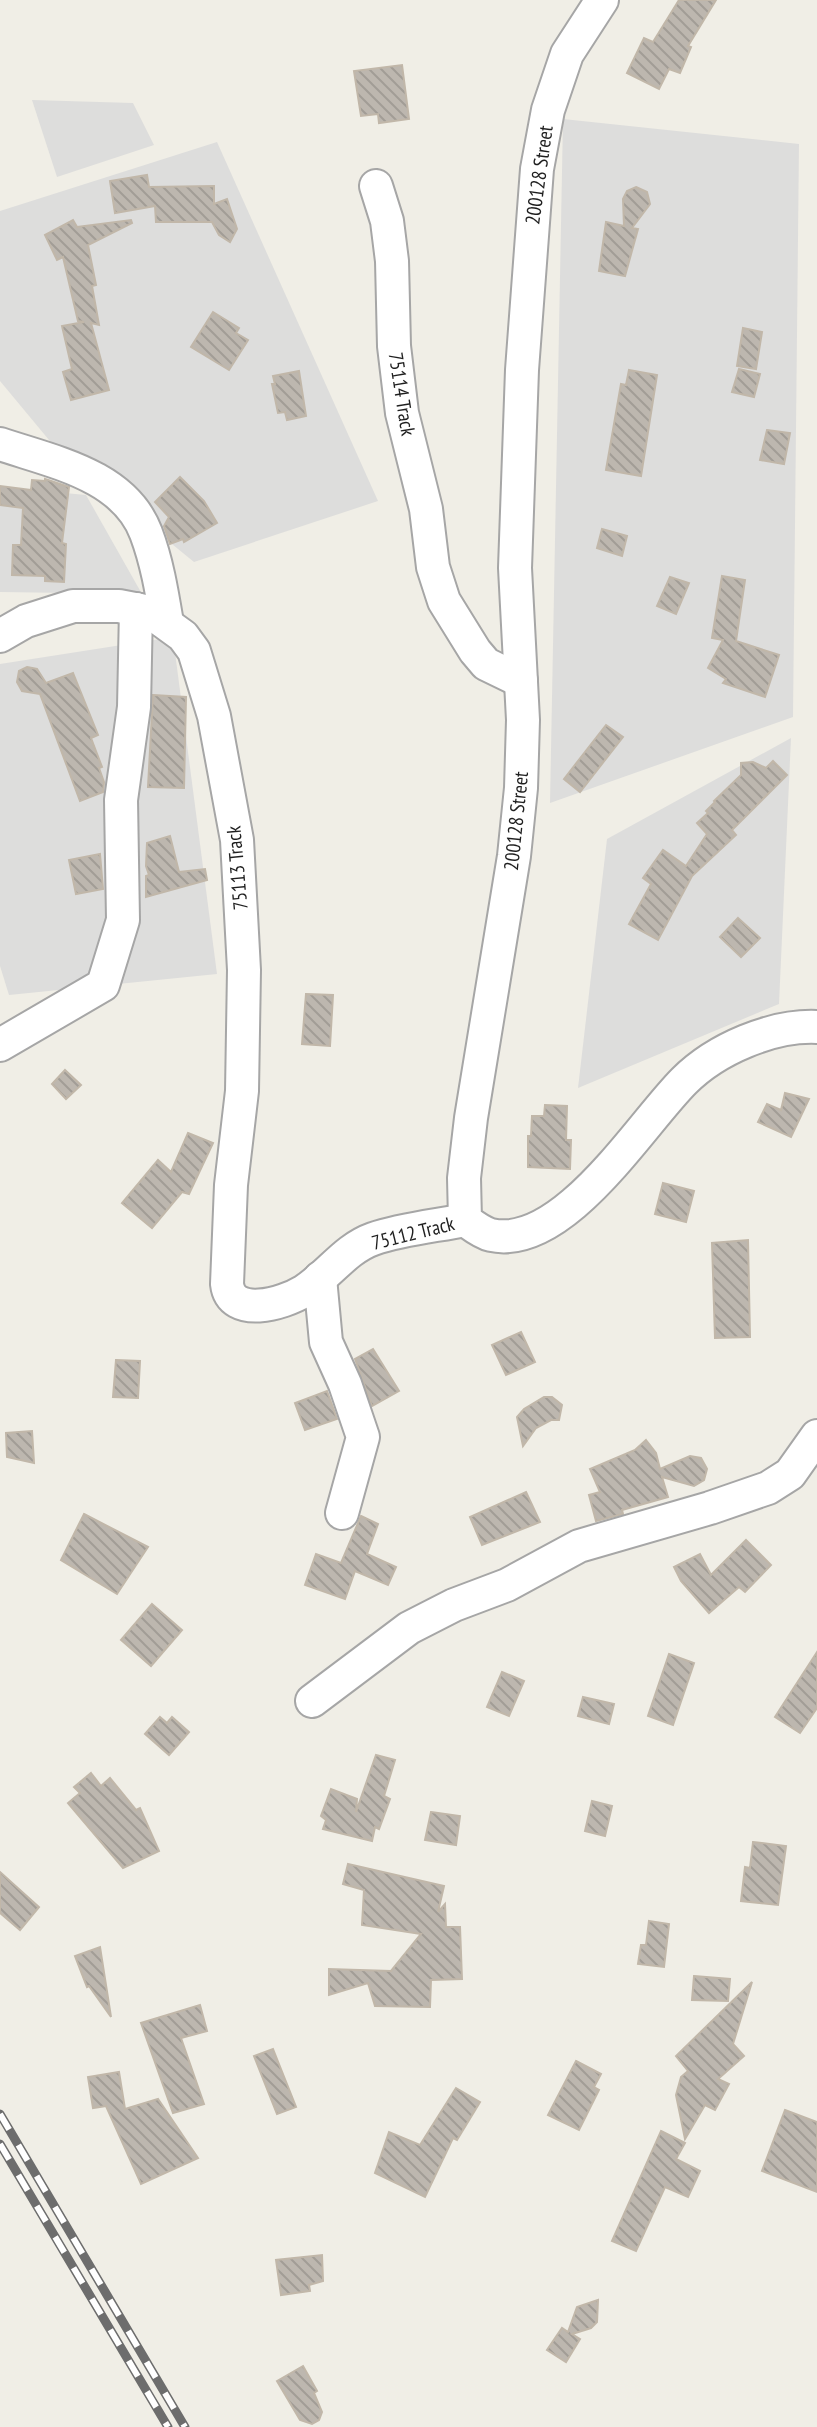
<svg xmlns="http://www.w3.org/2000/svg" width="817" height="2427" font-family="'PT Sans Narrow',sans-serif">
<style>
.residential{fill:#dddddc}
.building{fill:url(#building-back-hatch);stroke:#c1b7a9;stroke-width:2}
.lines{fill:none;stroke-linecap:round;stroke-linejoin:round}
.minor-casing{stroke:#a6a6a6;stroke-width:36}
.minor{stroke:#fff;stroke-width:32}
.rail-casing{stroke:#6d6d6d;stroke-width:9}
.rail{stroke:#fff;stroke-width:6;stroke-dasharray:18;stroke-linecap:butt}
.labels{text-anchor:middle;stroke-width:6;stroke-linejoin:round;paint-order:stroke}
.street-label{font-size:20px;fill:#1f1f1f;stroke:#fff}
</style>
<defs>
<pattern id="building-back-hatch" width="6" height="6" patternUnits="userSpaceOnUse" patternTransform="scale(2)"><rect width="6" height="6" fill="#bdb7af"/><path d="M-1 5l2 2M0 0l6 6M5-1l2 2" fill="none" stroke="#a29d96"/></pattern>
</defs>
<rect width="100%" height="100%" fill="#f0eee6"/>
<!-- residential -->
<g class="residential">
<path d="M32,100L133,103L154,145L57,177Z"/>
<path d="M563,119L799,144L793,717L550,803Z"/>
<path d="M217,142L378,501L194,562L59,452L0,381V211Z"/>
<path d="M0,487L86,495L142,594L0,592Z"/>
<path d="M173,637L217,974L9,995L0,966V664Z"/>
<path d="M791,738L779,1004L578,1088L607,839Z"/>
</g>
<!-- building -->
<g class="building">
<path d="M679,0H716L688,46L691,47L680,73L669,69L659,89L627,73L644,38L653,42Z"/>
<path d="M402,65L409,119L379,123L378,114L361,116L354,71Z"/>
<path d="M147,175L149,187L214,186V204L227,199L237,229L230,242L219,235L212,222H156L155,206L115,213L110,181Z"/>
<path d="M636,187L647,192L650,204L632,228L638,229L625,276L599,271L606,222L624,226L623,199L627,191Z"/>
<path d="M73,220L77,227L131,220L132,223L88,245L96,285L92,286L99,325L91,323L109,390L71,400L63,372L72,369L62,326L84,322L78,321L63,257L57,260L45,235Z"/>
<path d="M213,312L239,328L236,333L248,340L229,370L191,347Z"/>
<path d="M743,328L762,332L756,369L737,366Z"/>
<path d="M739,369L760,374L754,397L732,392Z"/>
<path d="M629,370L657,375L641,476L606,470L621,384L626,385Z"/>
<path d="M299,371L306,416L287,420L285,412L278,413L272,384H275L273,376Z"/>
<path d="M767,430L790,433L784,464L760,460Z"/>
<path d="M180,477L204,501L217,523L184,542L183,539L170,544L164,526L169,517L155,502Z"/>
<path d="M45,479L69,487L62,543L66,544L64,582L45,581V576L12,575L13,545H21L23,508L0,505V486L31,490L32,480L45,481Z"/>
<path d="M602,529L627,536L622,556L597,548Z"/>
<path d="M722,576L745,580L736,641L779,655L765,697L723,683L726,679L708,668L723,640L712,638Z"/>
<path d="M670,577L689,583L676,614L657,606Z"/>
<path d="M27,667L37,669L46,683L73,673L98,735L91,738L102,767L99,768L104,782L103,792L80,801L40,694L22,691L17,682L19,671Z"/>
<path d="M153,695L186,697L184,788L148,787Z"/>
<path d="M606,725L623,737L580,792L564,779Z"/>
<path d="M773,761L787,775L732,830L736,835L692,876L658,940L629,924L651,884L643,878L663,850L686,866L707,834L697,823L708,813L706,811L715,802L714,801L741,775V763L753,762L766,768Z"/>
<path d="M170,836L179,872L205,869L207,880L146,897V876L149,875L146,866L147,843Z"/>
<path d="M100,854L103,889L76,894L69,860Z"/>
<path d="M738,918L760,938L741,957L720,937Z"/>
<path d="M306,994L333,995L330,1046L302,1044Z"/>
<path d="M65,1070L81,1085L66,1099L52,1084Z"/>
<path d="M785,1093L809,1099L791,1137L758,1122L767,1104L781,1110Z"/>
<path d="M545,1105L567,1106L566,1140H571L570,1169L528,1167V1136H531L532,1116H544Z"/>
<path d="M188,1133L213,1143L189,1194L182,1192L152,1228L122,1203L158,1160L171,1172Z"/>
<path d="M663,1183L694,1191L686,1222L655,1214Z"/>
<path d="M748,1240L750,1337L715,1338L712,1243Z"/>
<path d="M521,1332L535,1362L506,1375L492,1345Z"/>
<path d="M373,1349L399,1391L372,1406L355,1359Z"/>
<path d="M116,1360L140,1361L138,1398L113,1397Z"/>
<path d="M327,1391L337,1419L305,1430L295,1403Z"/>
<path d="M544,1397H552L562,1405L559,1420H551L536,1428L523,1446L517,1417L524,1409Z"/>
<path d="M32,1431L34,1463L7,1457L6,1433Z"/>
<path d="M646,1440L656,1453L660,1469L690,1456L701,1458L707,1469L704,1480L694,1486L662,1477L668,1497L622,1510L623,1514L596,1521L589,1495L600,1492L590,1469L635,1450Z"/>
<path d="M526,1492L540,1522L482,1545L470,1517Z"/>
<path d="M84,1514L148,1547L117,1594L61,1560Z"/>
<path d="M361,1516L378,1524L367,1554L396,1567L388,1585L355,1571L345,1599L305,1585L316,1554L341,1563Z"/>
<path d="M746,1540L771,1565L745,1592L739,1587L709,1613L681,1581L674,1567L700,1554L711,1575Z"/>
<path d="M152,1604L182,1630L151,1666L121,1640Z"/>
<path d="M817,1652V1708L800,1733L775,1717Z"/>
<path d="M669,1654L694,1663L673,1725L648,1716Z"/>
<path d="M502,1672L524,1681L509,1716L487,1707Z"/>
<path d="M583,1697L614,1704L609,1724L578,1716Z"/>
<path d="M160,1717L167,1723L172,1717L189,1732L169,1755L145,1734Z"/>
<path d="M376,1755L395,1760L384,1796L390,1799L379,1829L375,1827L372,1841L323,1829L326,1820L321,1816L331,1789L357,1799L356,1812Z"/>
<path d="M91,1773L101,1786L110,1778L136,1810L140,1808L159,1851L123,1868L68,1803L80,1793L74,1787Z"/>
<path d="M592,1801L612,1806L605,1836L585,1831Z"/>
<path d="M431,1812L460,1816L456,1845L425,1840Z"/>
<path d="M753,1842L786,1846L778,1905L741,1901L745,1867L750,1868Z"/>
<path d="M348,1864L444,1886L438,1912L445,1904L446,1927H460L462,1979L431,1980L430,2007L375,2006L368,1983L329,1995V1969L391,1971L421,1934L362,1925L364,1890L343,1884Z"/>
<path d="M0,1872L39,1907L20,1930L0,1913Z"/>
<path d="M649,1921L669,1924L664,1967L638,1964L641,1945H646Z"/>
<path d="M100,1947L111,2017L89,1986L87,1987L75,1956Z"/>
<path d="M694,1976L730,1979L728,2001L692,2000Z"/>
<path d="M752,1982L733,2044L744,2056L718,2079L729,2084L715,2110L705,2105L685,2139L676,2095L681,2077L688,2071L676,2056Z"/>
<path d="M200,2005L207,2031L181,2038L204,2104L173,2113L141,2023Z"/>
<path d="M273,2049L296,2107L277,2114L254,2056Z"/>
<path d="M576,2061L601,2074L594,2087L599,2090L579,2130L548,2115Z"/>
<path d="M119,2072L125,2109L158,2099L198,2158L141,2184L106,2106L93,2108L88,2077Z"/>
<path d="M456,2088L480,2102L457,2140L453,2138L425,2197L375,2173L389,2132L420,2145Z"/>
<path d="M785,2110L817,2122V2192L762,2171Z"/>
<path d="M661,2131L685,2143L676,2159L700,2171L688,2197L665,2187L636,2251L612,2241Z"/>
<path d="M322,2255L323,2281L309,2285L310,2291L281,2295L276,2260Z"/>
<path d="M598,2300L597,2322L591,2328L572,2334L580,2339L566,2362L547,2350L562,2328L568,2332L577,2307Z"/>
<path d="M303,2366L317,2391L314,2393L322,2412L319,2420L312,2424L300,2420L277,2381Z"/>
</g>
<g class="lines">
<!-- minor casing -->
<g class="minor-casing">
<g id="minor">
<path d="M602,0L567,54L548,110L537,169L522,370L515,568L523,720L521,788L514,856L471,1118L464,1178L465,1220C472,1225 482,1233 491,1235C563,1251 640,1125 684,1081C716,1049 772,1025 817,1027"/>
<path d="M376,186L387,221L392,261L394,346L402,413L426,509L433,567L444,601L475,651L486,664L521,681"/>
<path d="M0,444C53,462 124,475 146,533C157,562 162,593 167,623"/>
<path d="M0,636L26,621L73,606H119L150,612L183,636L194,651L214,716L237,840L244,970L242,1091L231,1185L227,1284C231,1319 283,1304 304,1291C329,1275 345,1249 373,1239C402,1229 435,1226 465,1220"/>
<path d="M0,1045L103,985L123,920L121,800L134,707L136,609"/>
<path d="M320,1278L326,1342L345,1384L363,1437L342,1513"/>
<path d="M312,1701L409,1628L454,1605L507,1585L579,1546L710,1508L768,1488L790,1474L817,1436"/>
</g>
</g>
<!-- minor -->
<use href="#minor" class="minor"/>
<!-- rail casing -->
<g class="rail-casing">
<g id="rail">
<path d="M0,2114L185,2427"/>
<path d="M0,2144L168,2427"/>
</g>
</g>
<!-- rail -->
<use href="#rail" class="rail"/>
</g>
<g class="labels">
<!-- street labels -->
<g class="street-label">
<text transform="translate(539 175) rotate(-82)" y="7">200128 Street</text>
<text transform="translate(402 394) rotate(81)" y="7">75114 Track</text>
<text transform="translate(516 821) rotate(-84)" y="7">200128 Street</text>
<text transform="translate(237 868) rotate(-95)" y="7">75113 Track</text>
<text transform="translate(413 1233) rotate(-14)" y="7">75112 Track</text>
</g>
</g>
</svg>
